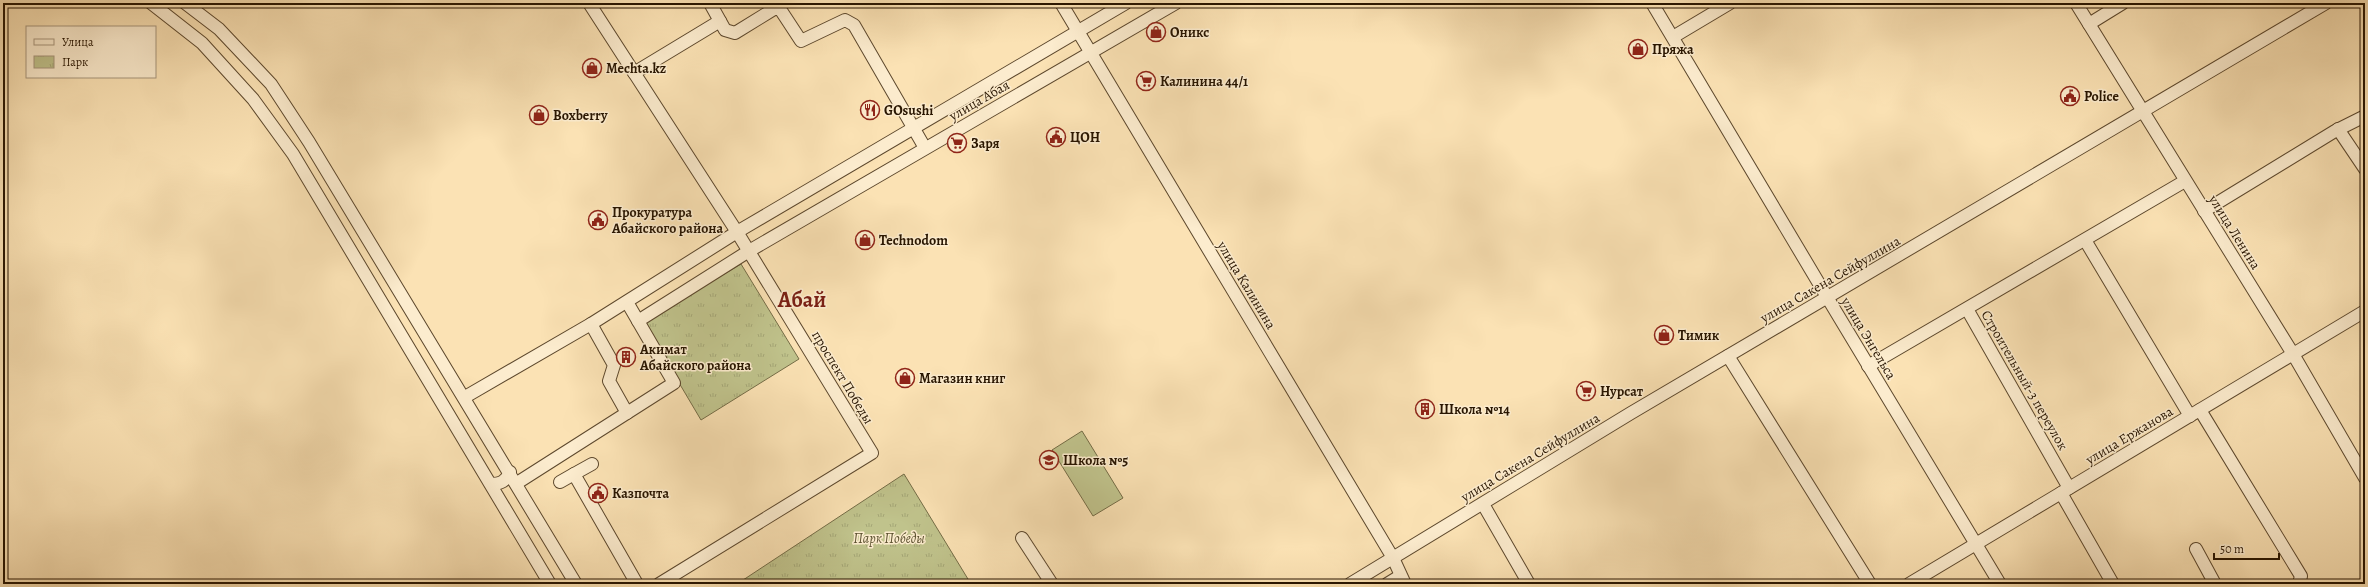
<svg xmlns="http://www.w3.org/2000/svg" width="2368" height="587" font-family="Alegreya,serif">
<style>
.park{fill:url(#park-tufts);stroke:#746c46}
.garden{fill:#c0c38c;stroke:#746c46}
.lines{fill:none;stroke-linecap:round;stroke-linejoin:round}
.minor-casing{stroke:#5d482d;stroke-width:14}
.minor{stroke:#fcecce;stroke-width:12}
.labels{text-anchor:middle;stroke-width:3;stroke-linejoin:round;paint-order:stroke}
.poi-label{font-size:14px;font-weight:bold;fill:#281500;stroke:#fcecce;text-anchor:start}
.street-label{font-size:14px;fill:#281500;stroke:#fcecce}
.park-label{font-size:14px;font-style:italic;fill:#5d5231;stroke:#fcecce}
.town-label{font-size:22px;font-weight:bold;fill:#7a1f14;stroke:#fcecce}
</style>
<defs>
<pattern id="park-tufts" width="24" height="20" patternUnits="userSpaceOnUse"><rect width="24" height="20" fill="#c0c38c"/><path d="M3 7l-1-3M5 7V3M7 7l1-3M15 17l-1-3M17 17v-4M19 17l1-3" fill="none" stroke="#a5a777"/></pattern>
</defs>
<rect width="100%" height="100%" fill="#fbe2b4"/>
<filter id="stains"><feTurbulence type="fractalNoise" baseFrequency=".005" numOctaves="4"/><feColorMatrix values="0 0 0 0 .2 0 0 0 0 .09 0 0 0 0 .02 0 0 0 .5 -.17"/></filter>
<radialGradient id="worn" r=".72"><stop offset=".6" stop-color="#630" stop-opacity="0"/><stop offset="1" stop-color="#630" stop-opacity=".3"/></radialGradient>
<!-- park -->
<g class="park">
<path d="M741,264L799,359L701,420L643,322Z"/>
<path d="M904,474L971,584H737Z"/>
</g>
<!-- garden -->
<path class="garden" d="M1082,431L1123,498L1093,516L1052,450Z"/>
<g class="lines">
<!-- minor casing -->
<g class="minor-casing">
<g id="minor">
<path d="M151,3L202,43L253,99L293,154L550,584"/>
<path d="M185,3L219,29L271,84L309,142L576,584"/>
<path d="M589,3L737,232L872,453L659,584"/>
<path d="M710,3L720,21"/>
<path d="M1061,3L1393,558L1405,584"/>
<path d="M1652,3L1827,297L2000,584"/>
<path d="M2076,3L2293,354L2365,478"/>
<path d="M2089,24L2123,3"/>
<path d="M1673,37L1730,3"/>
<path d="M634,73L720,21L725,30L735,33L774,9H780L801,41L845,20L854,25L925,148"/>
<path d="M2338,129L2365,169"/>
<path d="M2204,211L2335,131L2365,116"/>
<path d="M2085,240L2190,416"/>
<path d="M1967,309L2069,488"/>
<path d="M638,321L749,251L1176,3"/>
<path d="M1728,356L1870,584"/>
<path d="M1868,366L2185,181"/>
<path d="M465,397L591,324"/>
<path d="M2200,410L2301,576L2299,584"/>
<path d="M627,413L609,381L614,365L591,324L737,232L1126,3"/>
<path d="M592,464L574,474L637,584"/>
<path d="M560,482L574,474"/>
<path d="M517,483L674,383L627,302"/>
<path d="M491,484C501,484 506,481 510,472"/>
<path d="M2061,493L2113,584"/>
<path d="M1483,504L1529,584"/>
<path d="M1022,538L1052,584"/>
<path d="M2196,549L2215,584"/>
<path d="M1350,584L1631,413L2326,3"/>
<path d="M1387,584L1400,576"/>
<path d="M1909,584L2365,311"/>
</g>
</g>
<!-- minor -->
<use href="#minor" class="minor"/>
</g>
<!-- icons -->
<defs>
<g id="shop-ring" transform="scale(1)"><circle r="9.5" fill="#fcecce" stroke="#8f2418" stroke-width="1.5"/><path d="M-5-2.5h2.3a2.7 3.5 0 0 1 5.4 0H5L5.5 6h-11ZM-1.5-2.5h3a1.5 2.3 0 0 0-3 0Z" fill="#8f2418"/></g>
<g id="supermarket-ring" transform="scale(1)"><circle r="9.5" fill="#fcecce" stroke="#8f2418" stroke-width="1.5"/><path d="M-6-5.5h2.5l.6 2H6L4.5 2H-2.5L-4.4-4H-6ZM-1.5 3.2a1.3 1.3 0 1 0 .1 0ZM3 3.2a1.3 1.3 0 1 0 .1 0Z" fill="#8f2418"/></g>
<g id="civic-ring" transform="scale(1)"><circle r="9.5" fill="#fcecce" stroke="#8f2418" stroke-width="1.5"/><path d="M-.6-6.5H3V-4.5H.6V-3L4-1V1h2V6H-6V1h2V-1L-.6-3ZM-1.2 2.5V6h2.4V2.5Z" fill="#8f2418"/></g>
<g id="restaurant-ring" transform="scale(1)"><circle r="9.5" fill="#fcecce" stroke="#8f2418" stroke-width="1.5"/><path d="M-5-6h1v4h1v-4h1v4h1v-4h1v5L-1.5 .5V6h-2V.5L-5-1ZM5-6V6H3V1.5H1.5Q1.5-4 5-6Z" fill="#8f2418"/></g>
<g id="building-ring" transform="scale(1)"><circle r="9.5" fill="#fcecce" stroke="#8f2418" stroke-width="1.5"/><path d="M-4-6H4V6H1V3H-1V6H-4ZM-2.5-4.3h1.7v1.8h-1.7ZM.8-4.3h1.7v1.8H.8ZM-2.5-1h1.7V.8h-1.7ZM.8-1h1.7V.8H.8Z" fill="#8f2418"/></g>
<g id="school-ring" transform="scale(1)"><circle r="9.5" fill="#fcecce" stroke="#8f2418" stroke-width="1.5"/><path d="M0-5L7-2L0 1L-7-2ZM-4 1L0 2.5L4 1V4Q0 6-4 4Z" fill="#8f2418"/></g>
</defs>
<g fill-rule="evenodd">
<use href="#shop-ring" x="1156" y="32"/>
<use href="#shop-ring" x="1638" y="49"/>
<use href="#shop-ring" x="592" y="68"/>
<use href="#supermarket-ring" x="1146" y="81"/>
<use href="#civic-ring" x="2070" y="96"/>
<use href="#restaurant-ring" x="870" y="110"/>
<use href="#shop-ring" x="539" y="115"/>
<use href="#civic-ring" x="1056" y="137"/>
<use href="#supermarket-ring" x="957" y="143"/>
<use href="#civic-ring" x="598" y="220"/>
<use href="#shop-ring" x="865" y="240"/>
<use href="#shop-ring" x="1664" y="335"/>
<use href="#building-ring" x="626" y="357"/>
<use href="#shop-ring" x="905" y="378"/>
<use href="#supermarket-ring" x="1586" y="391"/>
<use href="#building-ring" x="1425" y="409"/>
<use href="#school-ring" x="1049" y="460"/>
<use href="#civic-ring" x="598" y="493"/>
</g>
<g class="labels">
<!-- poi labels -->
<g class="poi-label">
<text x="1170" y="37">Оникс</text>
<text x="1652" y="54">Пряжа</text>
<text x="606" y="73">Mechta.kz</text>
<text x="1160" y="86">Калинина 44/1</text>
<text x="2084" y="101">Police</text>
<text x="884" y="115">GOsushi</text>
<text x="553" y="120">Boxberry</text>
<text x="1070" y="142">ЦОН</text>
<text x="971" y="148">Заря</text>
<text x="612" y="217">Прокуратура<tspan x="612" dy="16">Абайского района</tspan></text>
<text x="879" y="245">Technodom</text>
<text x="1678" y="340">Тимик</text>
<text x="640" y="354">Акимат<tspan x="640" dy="16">Абайского района</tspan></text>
<text x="919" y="383">Магазин книг</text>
<text x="1600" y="396">Нурсат</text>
<text x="1439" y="414">Школа №14</text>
<text x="1063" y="465">Школа №5</text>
<text x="612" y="498">Казпочта</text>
</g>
<!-- street labels -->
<g class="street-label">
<text transform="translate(979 100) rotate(-30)" y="5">улица Абая</text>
<text transform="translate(2235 232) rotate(58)" y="5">улица Ленина</text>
<text transform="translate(1830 279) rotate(-30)" y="5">улица Сакена Сейфуллина</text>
<text transform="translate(1247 285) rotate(59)" y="5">улица Калинина</text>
<text transform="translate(1869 338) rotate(59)" y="5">улица Энгельса</text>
<text transform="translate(843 377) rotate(59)" y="5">проспект Победы</text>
<text transform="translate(2025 380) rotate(60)" y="5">Строительный-3 переулок</text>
<text transform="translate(2129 435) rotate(-31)" y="5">улица Ержанова</text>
<text transform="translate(1530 457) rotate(-31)" y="5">улица Сакена Сейфуллина</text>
</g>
<!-- park labels -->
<g class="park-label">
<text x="889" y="543">Парк Победы</text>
</g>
<!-- town labels -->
<g class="town-label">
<text x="802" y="307">Абай</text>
</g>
</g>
<!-- margin -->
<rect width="2368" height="587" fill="none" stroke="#fbe2b4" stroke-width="16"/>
<rect x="4" y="4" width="2360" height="579" fill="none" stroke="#281500" stroke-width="2"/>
<rect x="8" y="8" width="2352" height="571" fill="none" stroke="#281500"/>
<!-- legend -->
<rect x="26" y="26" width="130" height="52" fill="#fcecce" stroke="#a7967c"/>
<rect x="34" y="39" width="20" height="6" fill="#fcecce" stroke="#a7967c"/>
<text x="62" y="46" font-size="12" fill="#281500">Улица</text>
<rect x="34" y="56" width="20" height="12" fill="url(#park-tufts)" stroke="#a7967c"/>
<text x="62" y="66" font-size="12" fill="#281500">Парк</text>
<!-- scale -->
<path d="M2214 553v6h65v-6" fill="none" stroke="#281500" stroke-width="2"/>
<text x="2220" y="553" font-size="12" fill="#281500" stroke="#fcecce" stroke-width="3" paint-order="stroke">50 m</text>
<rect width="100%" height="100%" filter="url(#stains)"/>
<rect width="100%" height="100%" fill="url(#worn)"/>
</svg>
